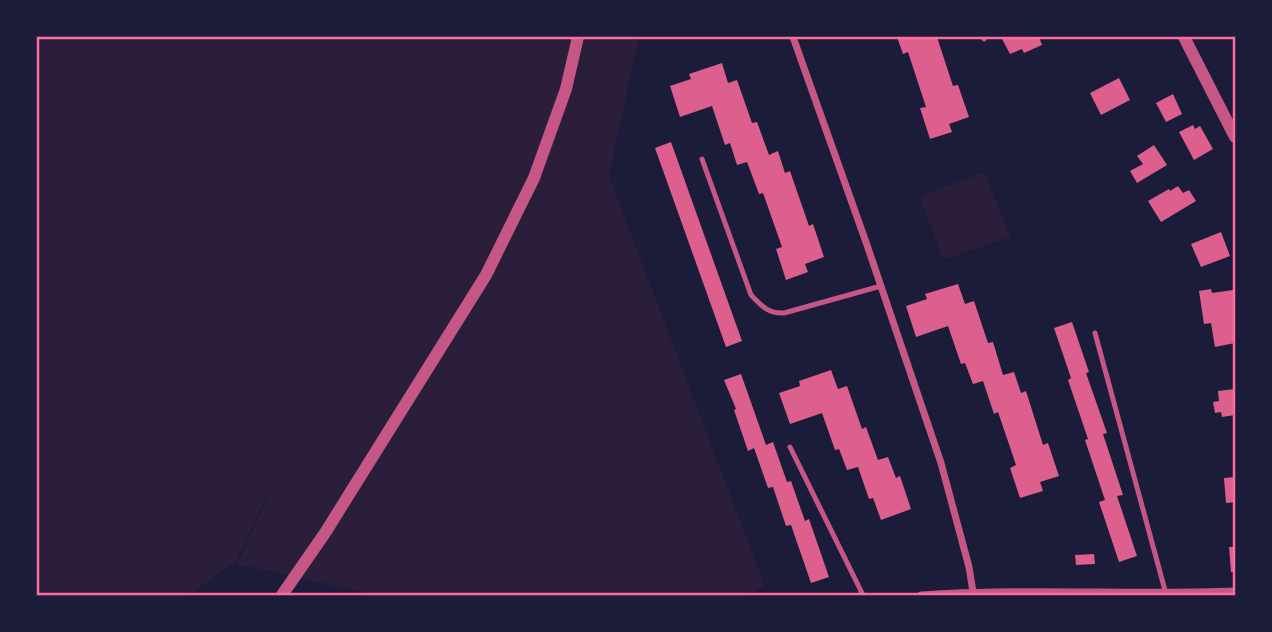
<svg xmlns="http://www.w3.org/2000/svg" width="1272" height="632" font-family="'IBM Plex Sans',sans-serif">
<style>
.green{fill:#2a1e3b}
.building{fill:#dd5f8e}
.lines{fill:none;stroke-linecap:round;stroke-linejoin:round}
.service{stroke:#c65784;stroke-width:5}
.minor{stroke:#c65784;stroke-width:7}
.tertiary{stroke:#c65784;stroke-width:12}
.neatline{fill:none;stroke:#ff6b9d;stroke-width:2.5}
</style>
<rect width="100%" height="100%" fill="#1b1b3a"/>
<!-- green -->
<g class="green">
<path d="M37,37H639L609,176L765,586L748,595H376L237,564L290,448L236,561L189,595H37Z"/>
<path d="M984,172L1011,237L943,260L920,197Z"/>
</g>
<!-- building -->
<g class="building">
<path d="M897,37H937L953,86L958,85L969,117L949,124L952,132L930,139L920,108L926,107L908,52L903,54Z"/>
<path d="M1001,37H1039L1042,45L1024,53L1022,49L1010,54Z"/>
<path d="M722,63L728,83L737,80L752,123L757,122L769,155L778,151L785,173L790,171L809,226L813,224L824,257L805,264L808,272L786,280L776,249L782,247L763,193L759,194L747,162L737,165L730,143L725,145L712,106L680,117L670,86L691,79L689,74Z"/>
<path d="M1119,78L1130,100L1101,115L1090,93Z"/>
<path d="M1173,94L1182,114L1166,122L1156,103Z"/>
<path d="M1193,125L1195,129L1200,126L1213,149L1194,160L1179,132Z"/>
<path d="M671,142L742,341L726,347L655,148Z"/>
<path d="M1154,145L1167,165L1137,183L1130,171L1143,164L1137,156Z"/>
<path d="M1178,186L1183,193L1189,190L1196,201L1161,222L1148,201L1169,189L1170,191Z"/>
<path d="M1221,232L1230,256L1201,267L1191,244Z"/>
<path d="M958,284L965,304L974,301L988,343L993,342L1003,375L1014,372L1021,393L1026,391L1043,445L1048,443L1059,476L1040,482L1043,491L1020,498L1010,468L1016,465L998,412L994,414L983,381L973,384L965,363L961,364L948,326L916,337L906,306L927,299L925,294Z"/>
<path d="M1211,289L1212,293L1233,290L1235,306V343L1215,347L1211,323L1204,324L1199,291Z"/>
<path d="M1072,322L1089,372L1086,373L1107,433L1103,434L1123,495L1117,496L1137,556L1119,562L1099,502L1105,500L1085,440L1088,439L1068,380L1071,378L1054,328Z"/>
<path d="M831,370L838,389L847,386L862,429L866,427L878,460L888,457L896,478L900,476L911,509L881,520L873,498L869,499L858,467L847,470L839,449L835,450L822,413L790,424L779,393L800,386L799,381Z"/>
<path d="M741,374L766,445L773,442L787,482L791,481L805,521L809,519L829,577L811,583L791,525L786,526L773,487L768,488L754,448L748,451L734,410L736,409L724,380Z"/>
<path d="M1235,389V415L1222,417L1221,412L1215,413L1213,402L1219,401L1218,391Z"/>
<path d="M1235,477V502L1226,503L1224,478Z"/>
<path d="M1229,547H1235V572H1231Z"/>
<path d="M1094,554L1095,564L1076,565L1075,555Z"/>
</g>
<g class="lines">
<!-- service -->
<g class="service">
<path d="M983,37L984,39"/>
<path d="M702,159L751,295C762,306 768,314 784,313L881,286"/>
<path d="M1095,333L1166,594"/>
<path d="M790,447L863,595"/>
</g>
<!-- minor -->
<g class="minor">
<path d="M793,37L867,245L941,463L969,567L973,592"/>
<path d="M921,595C1026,588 1131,595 1235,591"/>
</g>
<!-- tertiary -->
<g class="tertiary">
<path d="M1184,37L1235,137"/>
<path d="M282,595L325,533L486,275L534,178L566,89L578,37"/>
</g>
</g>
<!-- border -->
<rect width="1272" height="632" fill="none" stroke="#1b1b3a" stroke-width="77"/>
<rect x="38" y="38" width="1196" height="556" class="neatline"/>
</svg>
